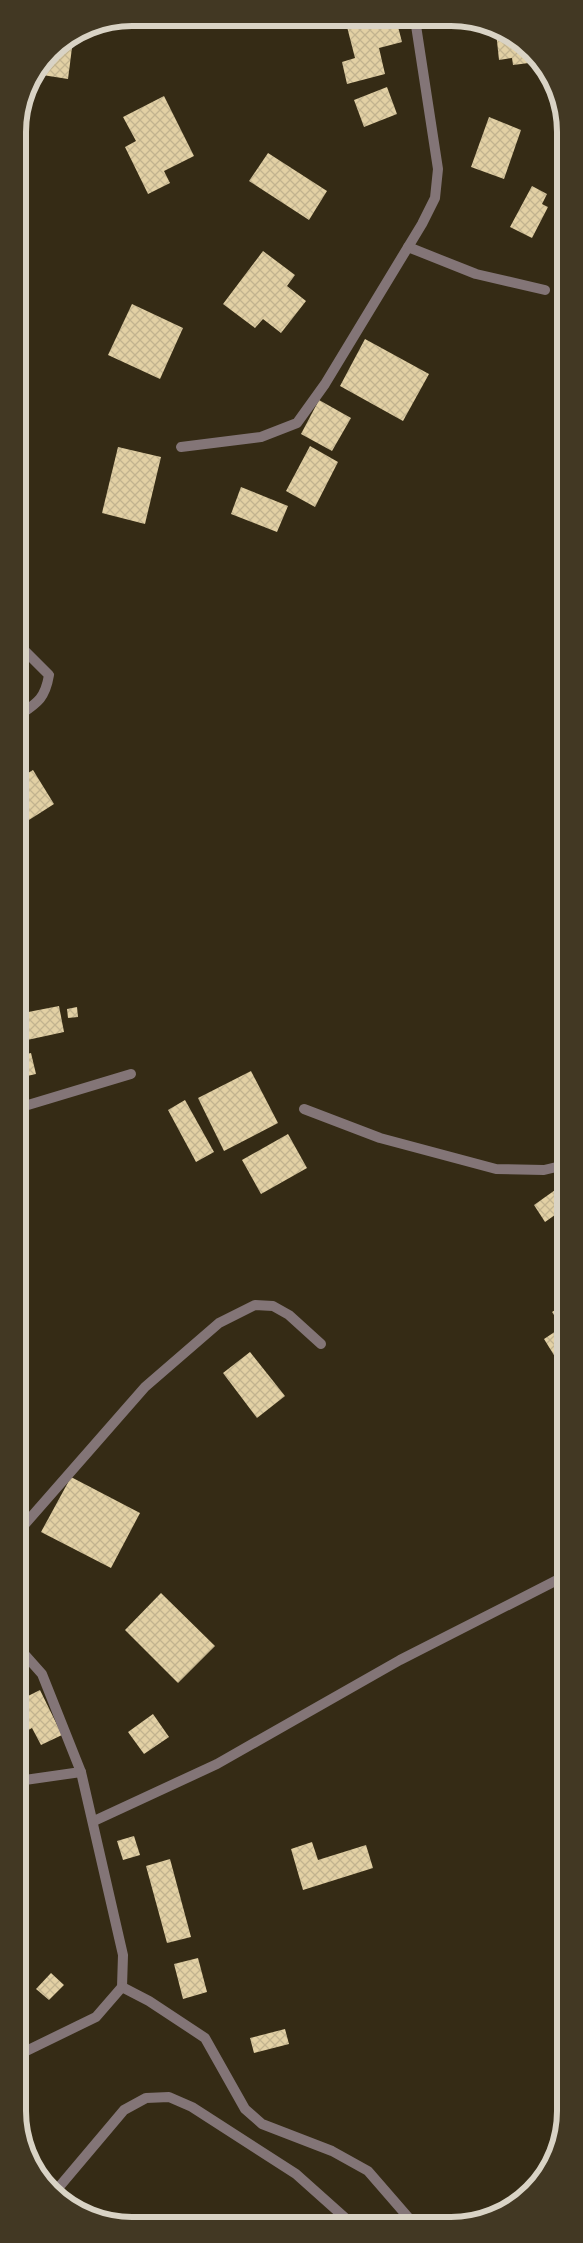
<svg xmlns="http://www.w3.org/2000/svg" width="583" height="2243" font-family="'PT Sans',sans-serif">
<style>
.building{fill:url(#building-cross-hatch)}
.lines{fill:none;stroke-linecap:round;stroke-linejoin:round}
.street{stroke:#837577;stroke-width:10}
.rim{fill:none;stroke:#d9d3c5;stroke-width:6}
</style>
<defs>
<pattern id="building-cross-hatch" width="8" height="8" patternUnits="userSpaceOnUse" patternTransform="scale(1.25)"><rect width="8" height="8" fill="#e2d0a4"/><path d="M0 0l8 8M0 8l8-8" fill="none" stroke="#c2b38f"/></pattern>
</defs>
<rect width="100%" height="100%" fill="#352b15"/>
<!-- building -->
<g class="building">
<path d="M345,19H396L402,42L379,48L385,74L347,84L342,62L355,58Z"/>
<path d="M496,32L532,51L537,62L513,65L512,58L499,60Z"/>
<path d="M68,40H73L68,79L36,74L51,51Z"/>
<path d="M387,87L397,114L364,127L354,100Z"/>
<path d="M164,96L194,156L164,171L170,183L148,194L125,147L136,141L123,117Z"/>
<path d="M489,117L521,130L504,179L471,167Z"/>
<path d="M268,153L327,191L309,220L249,181Z"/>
<path d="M532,186L547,194L542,204L548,207L532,238L510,227Z"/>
<path d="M263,251L295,275L287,286L306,301L281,333L263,319L255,328L223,304Z"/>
<path d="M132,304L183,328L160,379L108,355Z"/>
<path d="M365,339L429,374L403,421L340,386Z"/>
<path d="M319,400L351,418L332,451L301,434Z"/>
<path d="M310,446L338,462L315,507L286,491Z"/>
<path d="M118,447L161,457L145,524L102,513Z"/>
<path d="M241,487L288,506L277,532L231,514Z"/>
<path d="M33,770L54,804L18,827V779Z"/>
<path d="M59,1006L64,1032L18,1042V1014Z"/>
<path d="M77,1007L78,1017L68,1018L67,1009Z"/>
<path d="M31,1053L36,1074L18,1078V1056Z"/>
<path d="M251,1071L278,1123L224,1151L198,1098Z"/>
<path d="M185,1100L214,1152L196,1162L168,1110Z"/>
<path d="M288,1134L307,1168L261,1194L242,1160Z"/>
<path d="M565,1183V1208L545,1222L534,1205Z"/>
<path d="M565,1304V1373L544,1339L562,1327L552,1312Z"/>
<path d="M250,1352L285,1396L257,1418L223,1373Z"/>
<path d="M71,1477L140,1513L111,1568L41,1532Z"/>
<path d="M161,1593L215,1646L178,1683L125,1630Z"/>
<path d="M40,1690L62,1735L41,1745L32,1728L23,1733L18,1724V1701Z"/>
<path d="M153,1714L169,1737L144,1754L128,1732Z"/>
<path d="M134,1836L140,1855L123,1860L117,1841Z"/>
<path d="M312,1842L318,1860L366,1845L373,1868L303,1890L291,1849Z"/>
<path d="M170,1859L191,1937L167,1943L146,1866Z"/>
<path d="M198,1958L207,1992L183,1999L174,1964Z"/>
<path d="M51,1973L64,1985L49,2000L36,1989Z"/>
<path d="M285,2029L289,2044L254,2053L250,2038Z"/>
</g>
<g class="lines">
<!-- street -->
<g class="street">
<path d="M408,247L476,274L545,290"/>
<path d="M181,447L261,437L297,423L325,384L422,224L435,198L438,169L415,19"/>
<path d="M18,644L49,675C45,699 37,703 18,716"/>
<path d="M18,1108L131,1074"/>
<path d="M304,1109L380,1138L496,1169L544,1170L565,1165"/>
<path d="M18,1532L145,1387L219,1323L255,1305L273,1306L289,1315L321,1344"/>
<path d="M18,1647L42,1674L81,1772L123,1955L122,1987L96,2017L18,2055"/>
<path d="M18,1781L81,1772"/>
<path d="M94,1821L217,1764L400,1660L565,1576"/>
<path d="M122,1987L149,2001L205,2038L245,2109L262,2124L332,2151L368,2171L414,2224"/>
<path d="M54,2193L124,2110L146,2098L169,2097L192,2107L296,2174L352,2224"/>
</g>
</g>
<!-- crop -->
<path d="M0 0H583V2243H0ZM132 26H451A106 106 0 0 1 557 132V2111A106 106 0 0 1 451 2217H132A106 106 0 0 1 26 2111V132A106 106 0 0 1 132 26Z" fill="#423823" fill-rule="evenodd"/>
<path class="rim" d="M132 26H451A106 106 0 0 1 557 132V2111A106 106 0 0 1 451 2217H132A106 106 0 0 1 26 2111V132A106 106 0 0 1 132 26Z"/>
</svg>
